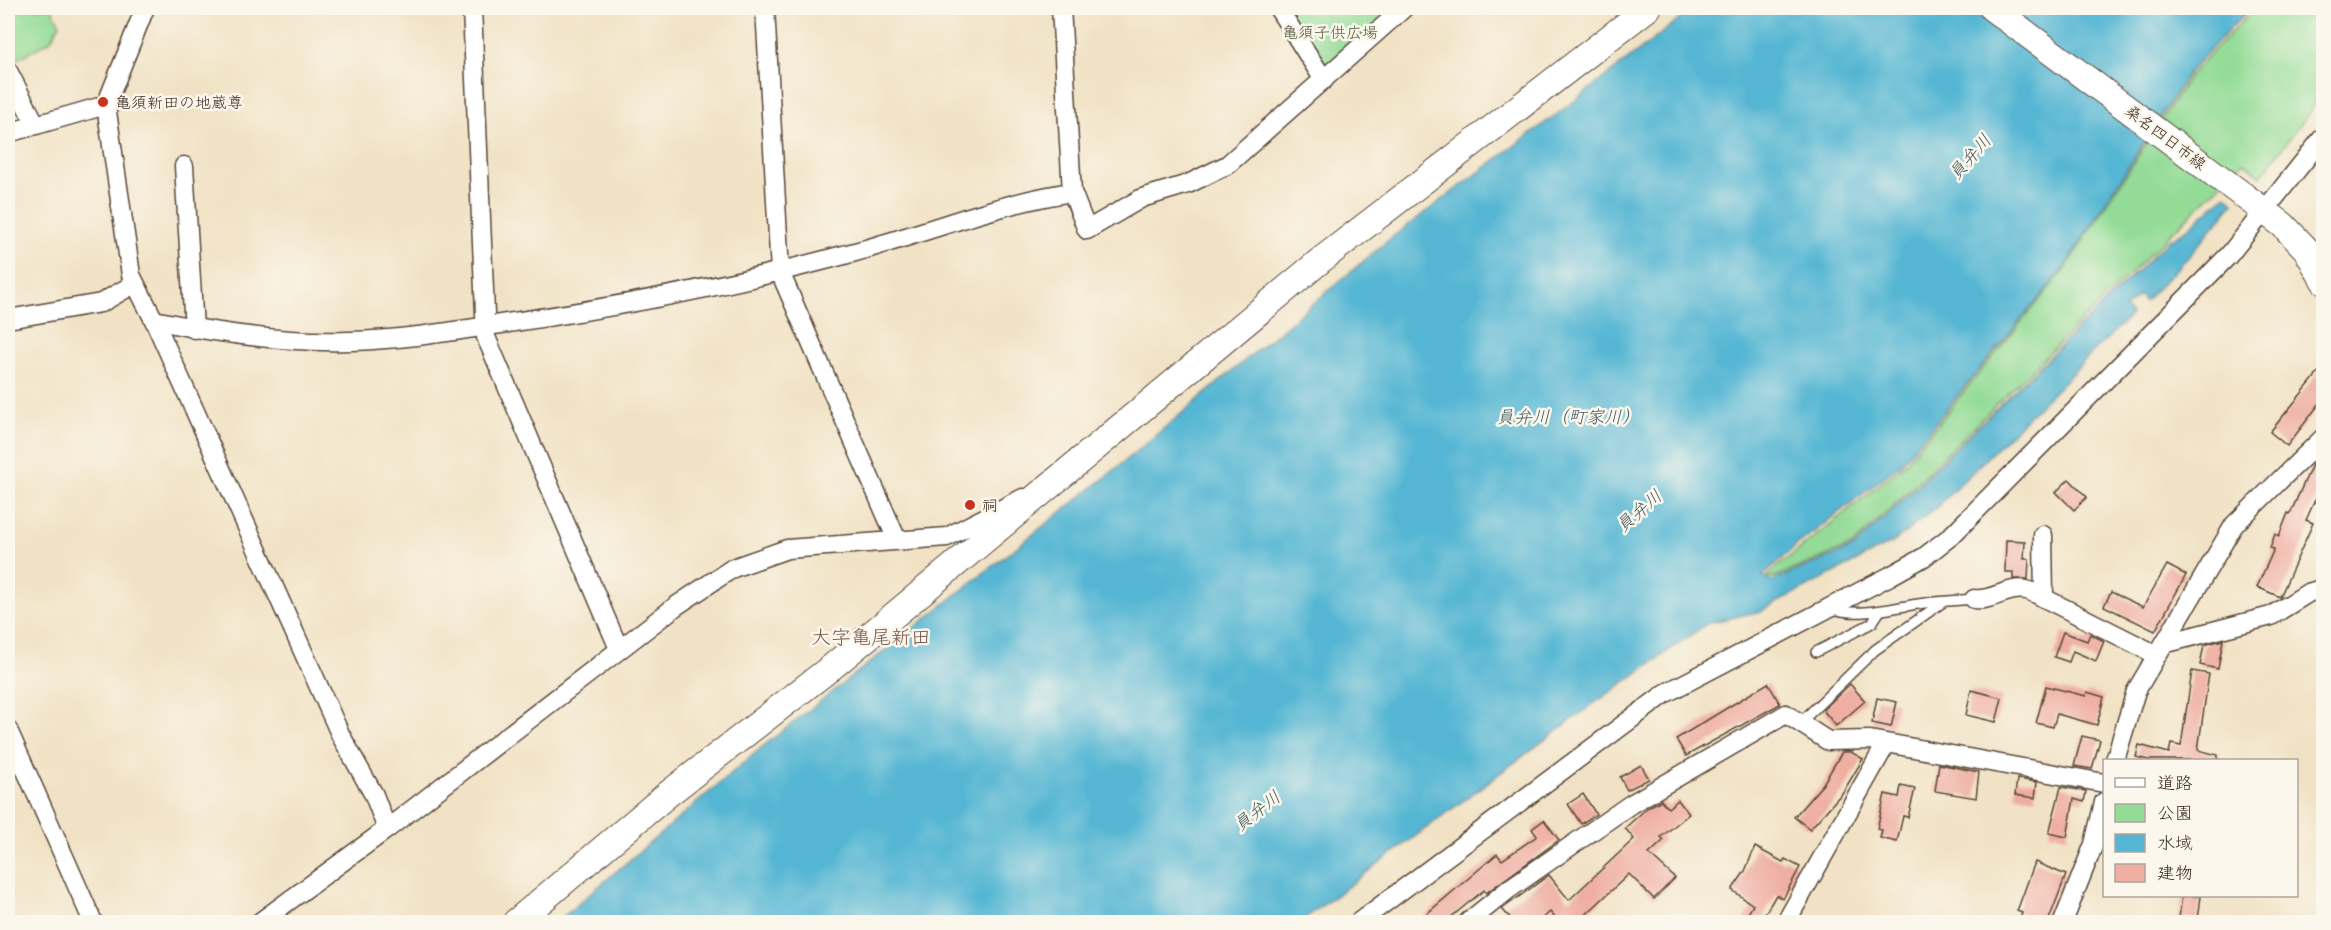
<svg xmlns="http://www.w3.org/2000/svg" width="2331" height="930" font-family="'Balsamiq Sans','Klee One',sans-serif">
<style>
.green{fill:#93db96;stroke:#67825a;stroke-width:1.5}
.water{fill:#54b6d3;stroke:#487078;stroke-width:1.5}
.building{fill:#efaea2}
.lines{fill:none;stroke-linecap:round;stroke-linejoin:round}
.lane-casing{stroke:#564637;stroke-width:12}
.street-casing{stroke:#564637;stroke-width:21}
.secondary-casing{stroke:#564637;stroke-width:28}
.lane{stroke:#fff;stroke-width:9}
.street{stroke:#fff;stroke-width:18}
.secondary{stroke:#fff;stroke-width:26}
.poi-dot{fill:#c8321e;stroke:#fbf7ec;stroke-width:2}
.labels{text-anchor:middle;stroke-width:5;stroke-linejoin:round;paint-order:stroke}
.park-label{font-size:16px;fill:#51563c;stroke:#fbf7ec}
.poi-label{font-size:16px;fill:#3b2a1e;stroke:#fbf7ec;text-anchor:start}
.street-label{font-size:16px;fill:#3b2a1e;stroke:#fbf7ec}
.water-label{font-size:18px;font-style:italic;fill:#445b5d;stroke:#fbf7ec}
.quarter-label{font-size:20px;fill:#7a584c;stroke:#fbf7ec}
</style>
<rect width="100%" height="100%" fill="#fbf7ec"/>
<filter id="ink" filterUnits="userSpaceOnUse"><feTurbulence type="fractalNoise" baseFrequency=".0167" numOctaves="2"/><feDisplacementMap in="SourceGraphic" scale="12" xChannelSelector="R" yChannelSelector="G"/><feConvolveMatrix kernelMatrix="1 2 1 2 8 2 1 2 1" color-interpolation-filters="sRGB"/></filter>
<filter id="wash" filterUnits="userSpaceOnUse"><feTurbulence type="fractalNoise" baseFrequency=".008" numOctaves="4" result="noise"/><feDisplacementMap in="SourceGraphic" scale="24" xChannelSelector="R" yChannelSelector="G"/><feGaussianBlur stdDeviation="1.35" result="paint"/><feColorMatrix in="noise" values="0 0 0 0 0 0 0 0 0 0 0 0 0 0 0 0 0 1.4 0 .05"/><feComposite in="paint" operator="in"/></filter>
<g filter="url(#wash)">
<rect width="100%" height="100%" fill="#f1e2c5"/>
<!-- green -->
<g class="green">
<path d="M8,8H51L60,24L50,41L10,63L8,58Z"/>
<path d="M1284,8H1395L1332,66L1320,64Z"/>
<path d="M2255,8H2323V94L2261,176L2244,162L1853,545L1775,577L1766,578L1771,572L1903,466L2065,269L2191,74Z"/>
</g>
<!-- water -->
<path class="water" d="M1694,8H2250L2189,72L2064,268L1901,464L1798,544L1763,575L1771,581L1854,547L2167,242L2186,230L2226,195L2234,202L2190,255L2145,301L2139,295L2125,308L2131,315L1938,506L1895,541L1761,611L1708,623L1585,710L1300,922H557L761,748L1107,476L1391,238L1573,102Z"/>
<g id="blocks">
<!-- building -->
<g class="building">
<path d="M2324,366V398L2287,446L2270,432Z"/>
<path d="M2312,465L2324,470V480L2306,520L2313,523L2280,597L2257,587L2274,549L2270,548L2275,534L2279,536L2288,513L2290,514Z"/>
<path d="M2069,479L2087,497L2074,510L2056,492Z"/>
<path d="M2006,540L2025,541L2024,559H2029L2028,579H2013V572H2005Z"/>
<path d="M2167,565L2186,575L2155,631L2104,606L2111,592L2143,607Z"/>
<path d="M2063,632L2087,641L2090,634L2104,641L2096,661L2073,651L2069,662L2054,657Z"/>
<path d="M2223,640L2218,669L2200,665L2204,645Z"/>
<path d="M2192,671L2209,674L2198,750L2218,755V760H2148L2136,757L2139,745L2169,753L2171,744L2181,746Z"/>
<path d="M1768,683L1780,704L1686,756L1676,739Z"/>
<path d="M1850,684L1865,701L1836,726L1823,710Z"/>
<path d="M2046,686L2086,696L2087,692L2104,697L2097,725L2057,714L2053,727L2036,723Z"/>
<path d="M1971,690L2002,698L1996,722L1966,715Z"/>
<path d="M1877,698L1897,702L1891,727L1872,723Z"/>
<path d="M2082,736L2100,740L2092,769L2074,766Z"/>
<path d="M1842,752H1851L1863,759L1843,792L1810,829L1794,817L1823,784Z"/>
<path d="M1939,764L1979,772L1976,798L1935,791Z"/>
<path d="M1641,765L1649,779L1627,790L1620,777Z"/>
<path d="M2017,779L2037,782L2035,798L2015,795Z"/>
<path d="M1901,786L1915,789L1908,817L1903,816L1897,842L1880,838L1882,830L1877,829L1885,794L1899,797Z"/>
<path d="M2061,787L2086,791L2084,802L2074,799L2067,837L2049,833Z"/>
<path d="M1583,794L1596,814L1581,824L1568,804Z"/>
<path d="M1661,800L1668,808L1678,800L1689,814L1661,837L1664,840L1649,854L1675,878L1654,899L1629,874L1578,922H1559L1550,912L1538,922H1514L1502,909L1549,875L1569,900L1634,839L1625,828L1647,808Z"/>
<path d="M1544,820L1559,840L1486,893L1484,890L1445,922H1417L1497,854L1502,860L1537,836L1532,829Z"/>
<path d="M1755,847L1783,862L1785,859L1800,867L1783,899L1776,895L1760,922H1743L1753,905L1732,890L1745,871Z"/>
<path d="M2035,862L2066,875L2048,922H2019L2022,913L2017,911Z"/>
<path d="M2182,896H2201L2198,920L2179,918Z"/>
</g>
</g>
</g>
<g filter="url(#ink)">
<use href="#blocks" fill-opacity="0" stroke="#564637" stroke-width="1.5"/>
<g class="lines">
<!-- lane casing -->
<g class="lane-casing">
<g id="lane">
<path d="M1831,608C1858,618 1890,608 1918,604C1936,601 1955,601 1974,599"/>
<path d="M1816,652L1872,623L1880,611"/>
<path d="M1800,723L1875,650L1943,602"/>
</g>
</g>
<!-- street casing -->
<g class="street-casing">
<g id="street">
<path d="M145,8L106,105L131,275L154,320L341,736L374,795L387,829"/>
<path d="M472,8L486,337L619,649"/>
<path d="M765,8L780,272L897,540"/>
<path d="M1061,8L1072,192L1087,230L1142,198L1188,184L1227,165L1404,8"/>
<path d="M1278,8L1324,80"/>
<path d="M8,71L36,125"/>
<path d="M8,133L106,105"/>
<path d="M184,166L194,329"/>
<path d="M8,319L101,303L134,284"/>
<path d="M154,320C215,333 288,343 350,341C405,340 460,330 514,322C629,305 742,283 855,252C927,233 997,203 1072,192"/>
<path d="M2043,535L2044,598L2147,650L2155,657"/>
<path d="M1974,599C1991,602 2008,586 2026,590C2032,591 2038,595 2044,598"/>
<path d="M2167,643L2271,616L2308,593L2324,588"/>
<path d="M8,730L93,922"/>
<path d="M2115,760L2136,691L2234,525L2324,437"/>
<path d="M260,922L387,829L676,606L733,568L787,549L947,537L1023,498"/>
<path d="M1359,922L1666,693L1890,576L1924,557L1951,536L2229,255L2324,136"/>
<path d="M1468,922L1509,889L1631,804L1786,714L1828,741L1870,740L2104,783"/>
<path d="M1786,922L1886,744"/>
<path d="M2063,922L2094,844L2104,802"/>
</g>
</g>
<!-- secondary casing -->
<g class="secondary-casing">
<g id="secondary">
<path d="M1992,8L2283,225L2306,249L2324,281"/>
<path d="M516,922L668,794L833,666L1321,260L1648,8"/>
</g>
</g>
<!-- lane -->
<use href="#lane" class="lane"/>
<!-- street -->
<use href="#street" class="street"/>
<!-- secondary -->
<use href="#secondary" class="secondary"/>
</g>
</g>
<!-- markers -->
<g class="poi-dot">
<circle cx="103" cy="102" r="6"/>
<circle cx="970" cy="505" r="6"/>
</g>
<g class="labels">
<!-- park labels -->
<g class="park-label">
<text x="1330" y="38">亀須子供広場</text>
</g>
<!-- poi labels -->
<g class="poi-label">
<text x="115" y="108">亀須新田の地蔵尊</text>
<text x="982" y="511">祠</text>
</g>
<!-- street labels -->
<g class="street-label">
<text transform="translate(2166 137) rotate(37)" y="6">桑名四日市線</text>
</g>
<!-- water labels -->
<g class="water-label">
<text transform="translate(1970 157) rotate(-49)" y="6">員弁川</text>
<text x="1568" y="423">員弁川（町家川）</text>
<text transform="translate(1639 511) rotate(-41)" y="6">員弁川</text>
<text transform="translate(1257 811) rotate(-38)" y="6">員弁川</text>
</g>
<!-- quarter labels -->
<g class="quarter-label">
<text x="871" y="644">大字亀尾新田</text>
</g>
</g>
<!-- margin -->
<rect width="2331" height="930" fill="none" stroke="#fbf7ec" stroke-width="30"/>
<!-- legend -->
<rect x="2103" y="759" width="195" height="138" fill="#fbf7ec" stroke="#aea59a" stroke-width="1.5"/>
<rect x="2115" y="778" width="30" height="9" fill="#ffffff" stroke="#aea59a" stroke-width="1.5"/>
<text x="2157" y="789" font-size="18" fill="#3b2a1e">道路</text>
<rect x="2115" y="804" width="30" height="18" fill="#93db96" stroke="#aea59a" stroke-width="1.5"/>
<text x="2157" y="819" font-size="18" fill="#3b2a1e">公園</text>
<rect x="2115" y="834" width="30" height="18" fill="#54b6d3" stroke="#aea59a" stroke-width="1.5"/>
<text x="2157" y="849" font-size="18" fill="#3b2a1e">水域</text>
<rect x="2115" y="864" width="30" height="18" fill="#efaea2" stroke="#aea59a" stroke-width="1.5"/>
<text x="2157" y="879" font-size="18" fill="#3b2a1e">建物</text>
</svg>
